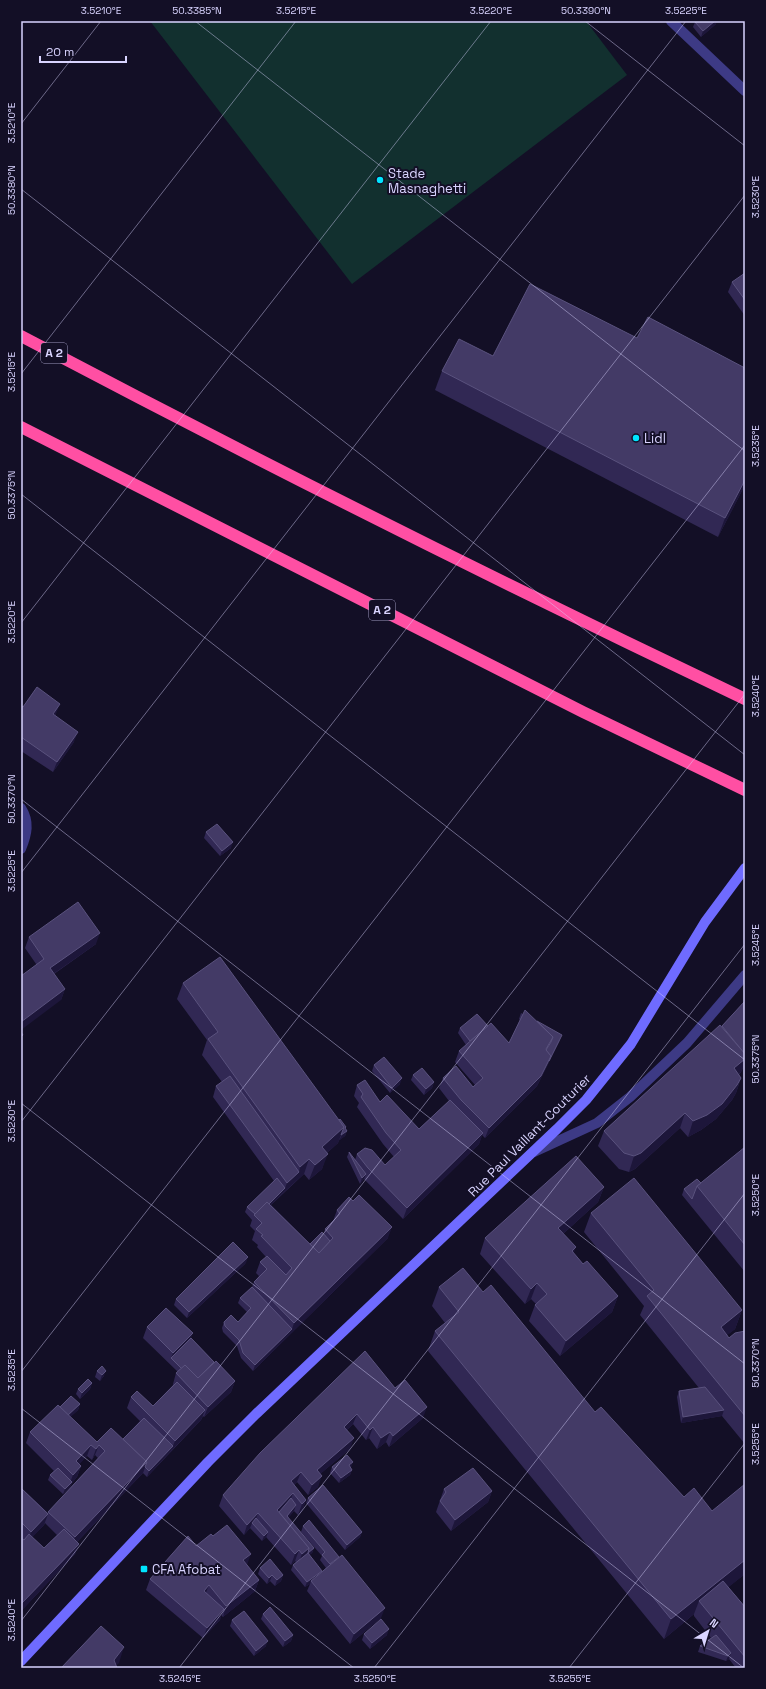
<svg xmlns="http://www.w3.org/2000/svg" width="766" height="1689" font-family="'Space Grotesk',sans-serif">
<style>
.green{fill:#12302f}
.lines{fill:none;stroke-linecap:round;stroke-linejoin:round}
.street{stroke:#3d3a85;stroke-width:10}
.secondary{stroke:#6f6bff;stroke-width:10}
.highway{stroke:#ff4fa3;stroke-width:12}
.wall{fill:#312854;fill-rule:evenodd}
.shaded-wall{fill:#1d163a}
.building{fill:#433a66;stroke:#5a527e}
.ticks{fill:none;stroke:#d9d4ff;stroke-width:1;stroke-opacity:0.45}
.poi-dot{fill:#00e5ff;stroke:#130f26;stroke-width:1.5}
.labels{text-anchor:middle;stroke-width:4;stroke-linejoin:round;paint-order:stroke}
.shield{fill:#130f26;stroke:#9e99be;stroke-width:1}
.shield-label{font-size:12px;font-weight:bold;fill:#d9d4ff}
.poi-label{font-size:13px;fill:#d9d4ff;stroke:#130f26;text-anchor:start}
.street-label{font-size:13px;fill:#d9d4ff;stroke:#130f26}
.neatline{fill:none;stroke:#d9d4ff;stroke-width:1.5}
.ticks-label{font-size:10px;text-anchor:middle;fill:#d9d4ff}
</style>
<rect width="100%" height="100%" fill="#130f26"/>
<!-- green -->
<path class="green" d="M150,21H586L627,75L352,284Z"/>
<g class="lines">
<!-- street -->
<g class="street">
<path d="M671,21L745,91"/>
<path d="M21,808C30,822 27,834 21,849"/>
<path d="M534,1152L597,1123L630,1097L687,1043L745,975"/>
</g>
<!-- secondary -->
<path class="secondary" d="M21,1661L208,1462L256,1414L557,1129L586,1100L631,1044L705,922L745,868"/>
<!-- highway -->
<g class="highway">
<path d="M21,336C260,462 501,583 745,699"/>
<path d="M21,427L583,712L745,790"/>
</g>
</g>
<!-- wall -->
<g class="wall">
<path d="M695,22L716,24L701,37L693,27Z"/>
<path d="M745,273V316L728,292L732,282Z"/>
<path d="M637,338L745,485L718,537L435,390L442,371L493,356Z"/>
<path d="M21,706L23,707L56,714L55,715L74,742L53,772L21,751Z"/>
<path d="M206,832L231,848L220,856L204,838Z"/>
<path d="M29,937L96,944L54,974L65,989L61,1000L25,948Z"/>
<path d="M183,983L346,1127V1129L347,1131L345,1136L339,1140L338,1143L327,1153L322,1169L309,1180L304,1174L271,1205L310,1244L324,1234L325,1229L333,1221L337,1210L388,1238L253,1371L241,1358L237,1346L223,1332L222,1328L224,1322H238L247,1312L238,1303L240,1298L252,1287L254,1282L259,1276L256,1273L260,1262L266,1257L257,1247L258,1245L252,1240L255,1231L250,1226L252,1220L245,1212L247,1207L274,1181L213,1097L216,1086L222,1082L202,1055L207,1040L177,999Z"/>
<path d="M745,1001V1064L741,1072L739,1075L741,1078L736,1093L732,1100L716,1119L701,1130L688,1137L680,1128L635,1169L629,1172L619,1169L598,1146L604,1131L722,1026Z"/>
<path d="M521,1013L537,1021L560,1040L537,1086L485,1138L482,1135L479,1144L403,1219L364,1179L360,1184L347,1157L349,1152L355,1160L357,1154L385,1165L394,1157L383,1144L357,1107L359,1103L354,1096L357,1085L419,1129L449,1101L439,1088L443,1078L473,1087L475,1085L455,1062L459,1051L466,1045L458,1033L460,1028L488,1026L509,1043L520,1020L519,1019Z"/>
<path d="M374,1065L400,1084L390,1093L372,1071Z"/>
<path d="M413,1075L434,1082L432,1088L424,1095L411,1080Z"/>
<path d="M745,1147V1272L682,1195L684,1189L701,1183Z"/>
<path d="M604,1187L598,1202L563,1234L573,1253L583,1264L618,1296L612,1312L560,1356L529,1321L535,1305L536,1304L531,1299L525,1304L480,1254L485,1238Z"/>
<path d="M591,1213L742,1310L735,1329L727,1335L729,1338L745,1331V1444L722,1416L681,1423L677,1397L679,1391L699,1388L640,1315L644,1306L584,1232Z"/>
<path d="M246,1263L187,1318L174,1305L176,1299Z"/>
<path d="M439,1287L483,1292L595,1412L745,1574L728,1587L745,1607V1668H736L729,1659L726,1661L698,1652L700,1646L711,1638L694,1616V1614L664,1639L428,1351L435,1331L445,1323L432,1306Z"/>
<path d="M147,1327L191,1338L214,1362L235,1381L231,1392L204,1417L203,1416L201,1420L147,1477L143,1473L77,1542L79,1544L75,1554L21,1611L24,1540L21,1537V1488L48,1513V1512L98,1458L95,1455L92,1460L87,1456L79,1464L81,1466L77,1477L72,1483L70,1487L63,1494L48,1480L50,1475L54,1471L26,1443L30,1432L60,1407L80,1404L78,1410L70,1417L97,1442L123,1439L140,1421L127,1408L131,1397L153,1406L173,1385V1384L176,1373L178,1372L143,1338ZM45,1523L57,1535L44,1548L32,1537L44,1525Z"/>
<path d="M97,1371L104,1376L100,1381L95,1377Z"/>
<path d="M92,1383L90,1389L80,1399L76,1394L78,1389Z"/>
<path d="M395,1388L423,1418L389,1447L386,1442L377,1449L369,1438L366,1440L353,1424L347,1430L350,1449L320,1474L318,1487L308,1495L297,1482L294,1485L306,1500L302,1511L298,1515L294,1511L288,1518L314,1548L312,1553L309,1555L322,1572L326,1568L320,1560L322,1556L301,1532L303,1526L381,1618L350,1644L307,1591L310,1584L305,1587L291,1570L293,1565L296,1562L295,1561L291,1565L266,1537L262,1541L250,1528L244,1535L219,1506L223,1495Z"/>
<path d="M332,1467L351,1468L352,1470L350,1475L339,1483L330,1473Z"/>
<path d="M444,1489L492,1491L488,1502L451,1531L436,1512Z"/>
<path d="M308,1498L362,1532L360,1537L345,1550L306,1503Z"/>
<path d="M213,1536L247,1565L259,1580L255,1591L223,1617L221,1615L220,1620L203,1638L146,1590L150,1579L196,1546Z"/>
<path d="M260,1568L283,1575L281,1581L275,1586L270,1581L267,1584L258,1574Z"/>
<path d="M263,1614L293,1635L291,1641L283,1647L261,1619Z"/>
<path d="M232,1620L266,1646L254,1656L230,1626Z"/>
<path d="M364,1634L387,1635L370,1649L362,1640Z"/>
</g>
<!-- shaded-wall -->
<g class="shaded-wall">
<path d="M715,21H717L716,24L701,37L703,31Z"/>
<path d="M745,480V485L718,537L725,518Z"/>
<path d="M60,704L56,714L49,725L53,714Z"/>
<path d="M78,732L74,742L53,772L57,762Z"/>
<path d="M233,842L231,848L220,856L222,851Z"/>
<path d="M100,933L96,944L46,979L50,968Z"/>
<path d="M65,989L61,1000L21,1030V1022Z"/>
<path d="M562,1035L560,1040L537,1086L485,1138L489,1128L551,1056Z"/>
<path d="M553,1037L549,1048L545,1055L546,1049Z"/>
<path d="M745,1056V1064L741,1072L728,1084L734,1068Z"/>
<path d="M402,1078L400,1084L390,1093L392,1088Z"/>
<path d="M741,1078L736,1093L732,1100L716,1119L701,1130L688,1137L693,1121Z"/>
<path d="M434,1082L432,1088L424,1095L426,1089Z"/>
<path d="M685,1113L680,1128L635,1169L629,1172L634,1156Z"/>
<path d="M344,1127L338,1143L316,1163L322,1147Z"/>
<path d="M346,1127L344,1133L347,1131L345,1136L339,1141L345,1128Z"/>
<path d="M483,1133L479,1144L403,1219L407,1208Z"/>
<path d="M328,1154L322,1169L309,1180L315,1165Z"/>
<path d="M309,1159L304,1174L283,1193L258,1218L256,1217L285,1188L287,1183L299,1172L300,1167Z"/>
<path d="M366,1174L364,1179L360,1184L362,1178Z"/>
<path d="M604,1187L598,1202L553,1243L558,1228Z"/>
<path d="M392,1227L388,1238L253,1371L255,1365L292,1329L294,1323Z"/>
<path d="M576,1247L570,1263L572,1251Z"/>
<path d="M248,1257L246,1263L187,1318L189,1312Z"/>
<path d="M537,1283L531,1299L525,1304L531,1289Z"/>
<path d="M618,1296L612,1312L560,1356L566,1341Z"/>
<path d="M742,1310L735,1329L714,1346L721,1327Z"/>
<path d="M193,1333L189,1344L171,1358L173,1353Z"/>
<path d="M106,1371L104,1376L100,1381L102,1375Z"/>
<path d="M235,1381L231,1392L204,1417L208,1407Z"/>
<path d="M92,1383L90,1389L80,1399L82,1393Z"/>
<path d="M80,1404L78,1410L63,1424L65,1419Z"/>
<path d="M427,1407L423,1418L389,1447L393,1436Z"/>
<path d="M205,1410L201,1420L171,1451L175,1441Z"/>
<path d="M724,1410L722,1416L681,1423L683,1417Z"/>
<path d="M357,1414L353,1424L340,1437L344,1427Z"/>
<path d="M373,1427L369,1438L366,1440L370,1430Z"/>
<path d="M390,1432L386,1442L377,1449L381,1438Z"/>
<path d="M354,1438L350,1449L313,1480L317,1470Z"/>
<path d="M91,1445L87,1456L72,1472L76,1461Z"/>
<path d="M99,1445L95,1455L92,1460L96,1449Z"/>
<path d="M173,1446L171,1451L147,1477L149,1471Z"/>
<path d="M147,1462L143,1473L71,1548L75,1537Z"/>
<path d="M353,1462L351,1468L349,1465Z"/>
<path d="M81,1466L77,1477L72,1483L70,1487L63,1494L65,1489L69,1485L73,1475Z"/>
<path d="M352,1470L350,1475L339,1483L341,1478Z"/>
<path d="M301,1472L297,1482L287,1492L291,1481Z"/>
<path d="M322,1476L318,1487L308,1495L312,1485Z"/>
<path d="M492,1491L488,1502L451,1531L455,1520Z"/>
<path d="M293,1493L289,1504L277,1517V1510Z"/>
<path d="M306,1500L302,1511L298,1515L302,1504Z"/>
<path d="M296,1505L294,1511L285,1522L287,1516Z"/>
<path d="M258,1513L254,1524L252,1523L250,1528L244,1535L247,1525Z"/>
<path d="M48,1514L44,1525L27,1543L31,1532Z"/>
<path d="M268,1532L266,1538L262,1541L264,1536Z"/>
<path d="M362,1532L360,1537L345,1550L347,1545Z"/>
<path d="M79,1544L75,1554L21,1611V1604Z"/>
<path d="M309,1548H314L312,1553L298,1565L302,1554Z"/>
<path d="M299,1550L295,1561L291,1565L295,1554Z"/>
<path d="M251,1554L247,1565L243,1560Z"/>
<path d="M745,1560V1574L704,1607L699,1601L694,1614L664,1639L671,1619Z"/>
<path d="M322,1571L320,1576L311,1581L310,1584L305,1587L307,1582Z"/>
<path d="M272,1575L270,1581L267,1584L269,1578Z"/>
<path d="M283,1575L281,1581L275,1586L277,1580Z"/>
<path d="M259,1580L255,1591L223,1617L226,1606Z"/>
<path d="M209,1585L205,1595L204,1591Z"/>
<path d="M385,1608L381,1618L350,1644L354,1634Z"/>
<path d="M224,1609L220,1620L203,1638L207,1628Z"/>
<path d="M389,1629L387,1635L370,1649L372,1643Z"/>
<path d="M293,1635L291,1641L283,1647L285,1641Z"/>
<path d="M268,1641L266,1646L254,1656L256,1651Z"/>
<path d="M124,1647L119,1663L114,1668V1660Z"/>
<path d="M731,1653L729,1659L726,1661L728,1656Z"/>
</g>
<!-- building -->
<g class="building">
<path d="M696,21H715L703,31L695,22Z"/>
<path d="M745,273V300L732,282Z"/>
<path d="M530,284L637,338L648,317L745,368V480L725,518L442,371L459,339L493,356Z"/>
<path d="M37,687L60,704L53,714L78,732L57,762L21,737V706L23,707Z"/>
<path d="M217,824L233,842L222,851L206,832Z"/>
<path d="M78,902L100,933L50,968L65,989L21,1022V976L44,959L29,937Z"/>
<path d="M220,957L344,1127L322,1147L328,1154L315,1165L309,1159L300,1167L208,1039L218,1032L183,983Z"/>
<path d="M745,1001V1054L722,1026Z"/>
<path d="M525,1010L553,1037L546,1049L551,1056L541,1076L489,1128L461,1100L443,1078L456,1066L473,1087L483,1078L459,1051L491,1023L509,1043Z"/>
<path d="M477,1014L488,1026L470,1041L460,1028Z"/>
<path d="M537,1021L562,1035L549,1061L551,1056L546,1050L551,1042L553,1037Z"/>
<path d="M720,1025L745,1054V1059L734,1068L741,1078L737,1085L722,1104L707,1115L693,1121L685,1113L641,1153L634,1156L624,1153L604,1131Z"/>
<path d="M21,1032L23,1035L21,1037Z"/>
<path d="M384,1057L402,1078L392,1088L374,1065Z"/>
<path d="M422,1068L434,1082L426,1089L413,1075Z"/>
<path d="M230,1076L299,1172L287,1183L216,1086Z"/>
<path d="M365,1080L380,1102L387,1095L419,1129L450,1100L483,1133L407,1208L368,1168L357,1154L365,1148L372,1150L385,1165L401,1150L386,1133L361,1097L363,1094L357,1085Z"/>
<path d="M340,1119L346,1127L345,1128L347,1131L341,1135L344,1127L339,1120Z"/>
<path d="M745,1147V1245L697,1186Z"/>
<path d="M349,1152L366,1174L362,1178Z"/>
<path d="M576,1156L604,1187L558,1228L576,1247L572,1251L583,1264L587,1261L618,1296L566,1341L535,1305L547,1294L537,1283L531,1289L485,1238Z"/>
<path d="M277,1178L285,1188L269,1204L267,1202L255,1214L247,1207Z"/>
<path d="M634,1178L742,1310L721,1327L729,1338L735,1333L745,1331V1416L647,1296L654,1290L591,1213Z"/>
<path d="M697,1179L701,1183L697,1186L692,1199L684,1189Z"/>
<path d="M359,1195L392,1227L294,1323L254,1282L267,1269L260,1262L267,1256L286,1275L292,1268L261,1236L263,1235L256,1229L262,1223L254,1215L267,1202L319,1253L333,1238L325,1229L340,1214L337,1210L349,1197L353,1201Z"/>
<path d="M322,1232L330,1241L319,1253L310,1244Z"/>
<path d="M233,1242L248,1257L189,1312L176,1299Z"/>
<path d="M463,1268L483,1292L491,1285L595,1412L601,1407L684,1497L694,1488L712,1511L745,1484V1560L671,1619L435,1331L459,1312L439,1287Z"/>
<path d="M252,1287L292,1329L255,1365L243,1353L239,1340L225,1326L224,1322L231,1315L238,1322L251,1308L240,1298Z"/>
<path d="M166,1308L193,1333L173,1353L147,1327Z"/>
<path d="M191,1338L214,1362L198,1378L185,1365L182,1369L171,1358Z"/>
<path d="M365,1351L395,1388L405,1380L427,1407L393,1436L390,1432L381,1438L373,1427L370,1430L357,1414L344,1427L354,1438L317,1470L322,1476L312,1485L301,1472L291,1481L306,1500L302,1504L293,1493L277,1510L309,1548L302,1554L299,1550L295,1554L258,1513L247,1525L223,1495L260,1453Z"/>
<path d="M216,1361L235,1381L208,1407L176,1373L185,1365L198,1378Z"/>
<path d="M102,1366L106,1371L102,1375L97,1371Z"/>
<path d="M88,1379L92,1383L82,1393L78,1389Z"/>
<path d="M177,1382L205,1410L175,1441L131,1397L137,1391L153,1406Z"/>
<path d="M705,1387L724,1410L683,1417L679,1391Z"/>
<path d="M71,1396L80,1404L68,1415L60,1407Z"/>
<path d="M58,1405L97,1442L111,1428L147,1462L75,1537L48,1512L105,1451L99,1445L96,1449L91,1445L76,1461L81,1466L73,1475L30,1432Z"/>
<path d="M144,1418L173,1446L149,1471L145,1467L147,1462L123,1439Z"/>
<path d="M347,1455L353,1462L349,1465L352,1470L341,1478L332,1467Z"/>
<path d="M58,1468L72,1482L65,1489L50,1475Z"/>
<path d="M473,1468L492,1491L455,1520L440,1501L446,1492L444,1489Z"/>
<path d="M323,1485L362,1532L347,1545L308,1498Z"/>
<path d="M21,1488L48,1514L31,1532L21,1522Z"/>
<path d="M291,1498L296,1505L287,1516L314,1548L308,1553L309,1548L279,1512Z"/>
<path d="M256,1518L268,1532L264,1536L252,1523Z"/>
<path d="M309,1520L339,1557L330,1564L322,1555L325,1552L303,1526Z"/>
<path d="M227,1525L251,1554L243,1560L259,1580L226,1606L209,1585L204,1591L224,1609L207,1628L150,1579L188,1536L196,1546L211,1534L213,1536Z"/>
<path d="M64,1529L79,1544L21,1604V1538L24,1540L29,1534L44,1548Z"/>
<path d="M308,1553L322,1571L307,1582L293,1565Z"/>
<path d="M342,1555L385,1608L354,1634L311,1581Z"/>
<path d="M270,1559L283,1575L277,1580L272,1575L269,1578L260,1568Z"/>
<path d="M723,1581L745,1607V1657L699,1601Z"/>
<path d="M270,1607L293,1635L285,1641L263,1614Z"/>
<path d="M244,1611L268,1641L256,1651L232,1620Z"/>
<path d="M381,1619L389,1629L372,1643L364,1634Z"/>
<path d="M101,1626L124,1647L114,1660L117,1668H61Z"/>
<path d="M716,1635L731,1653L728,1656L700,1646Z"/>
</g>
<!-- ticks -->
<path class="ticks" d="M195,21L745,451M585,21L745,146M21,124L101,21M21,189L745,755M21,374L296,21M21,494L745,1060M21,623L491,21M21,799L745,1364M21,873L686,21M21,1103L744,1668M21,1122L745,195M21,1372L745,445M21,1408L354,1668M21,1621L745,694M179,1668L745,944M374,1668L745,1193M569,1668L745,1443"/>
<!-- markers -->
<g class="poi-dot">
<circle cx="380" cy="180" r="4"/>
<circle cx="636" cy="438" r="4"/>
<rect x="140" y="1565" width="8" height="8" rx="2"/>
</g>
<g class="labels">
<!-- shield labels -->
<g class="shield">
<rect x="41" y="343" width="26" height="20" rx="3"/>
<rect x="369" y="600" width="26" height="20" rx="3"/>
</g>
<g class="shield-label">
<text x="54" y="357">A 2</text>
<text x="382" y="614">A 2</text>
</g>
<!-- poi labels -->
<g class="poi-label">
<text x="388" y="178">Stade<tspan x="388" dy="15">Masnaghetti</tspan></text>
<text x="644" y="443">Lidl</text>
<text x="152" y="1574">CFA Afobat</text>
</g>
<!-- street labels -->
<g class="street-label">
<text transform="translate(529 1135) rotate(-45)" y="5">Rue Paul Vaillant-Couturier</text>
</g>
</g>
<!-- border -->
<rect width="766" height="1689" fill="none" stroke="#130f26" stroke-width="44"/>
<!-- north arrow -->
<g transform="translate(708 1631) rotate(38)" stroke="#130f26" stroke-width="3" paint-order="stroke">
<path d="M0-3L7 15L0 10L-7 15Z" fill="#d9d4ff"/>
<text y="-6" font-size="11" font-weight="bold" text-anchor="middle" fill="#d9d4ff">N</text>
</g>
<!-- scale -->
<path d="M40 56v6h86v-6" fill="none" stroke="#d9d4ff" stroke-width="2"/>
<text x="46" y="56" font-size="12" fill="#d9d4ff" stroke="#130f26" stroke-width="3" paint-order="stroke">20 m</text>
<rect x="22" y="22" width="722" height="1645" class="neatline"/>
<g class="ticks-label">
<text x="101" y="14">3.5210°E</text>
<text x="197" y="14">50.3385°N</text>
<text x="296" y="14">3.5215°E</text>
<text x="491" y="14">3.5220°E</text>
<text x="586" y="14">50.3390°N</text>
<text x="686" y="14">3.5225°E</text>
<text transform="translate(11 123) rotate(-90)" y="4">3.5210°E</text>
<text transform="translate(11 190) rotate(-90)" y="4">50.3380°N</text>
<text transform="translate(755 197) rotate(-90)" y="4">3.5230°E</text>
<text transform="translate(11 372) rotate(-90)" y="4">3.5215°E</text>
<text transform="translate(755 446) rotate(-90)" y="4">3.5235°E</text>
<text transform="translate(11 495) rotate(-90)" y="4">50.3375°N</text>
<text transform="translate(11 622) rotate(-90)" y="4">3.5220°E</text>
<text transform="translate(755 696) rotate(-90)" y="4">3.5240°E</text>
<text transform="translate(11 799) rotate(-90)" y="4">50.3370°N</text>
<text transform="translate(11 871) rotate(-90)" y="4">3.5225°E</text>
<text transform="translate(755 945) rotate(-90)" y="4">3.5245°E</text>
<text transform="translate(755 1059) rotate(-90)" y="4">50.3375°N</text>
<text transform="translate(11 1121) rotate(-90)" y="4">3.5230°E</text>
<text transform="translate(755 1195) rotate(-90)" y="4">3.5250°E</text>
<text transform="translate(755 1363) rotate(-90)" y="4">50.3370°N</text>
<text transform="translate(11 1370) rotate(-90)" y="4">3.5235°E</text>
<text transform="translate(755 1444) rotate(-90)" y="4">3.5255°E</text>
<text transform="translate(11 1620) rotate(-90)" y="4">3.5240°E</text>
<text x="180" y="1682">3.5245°E</text>
<text x="375" y="1682">3.5250°E</text>
<text x="570" y="1682">3.5255°E</text>
</g>
</svg>
